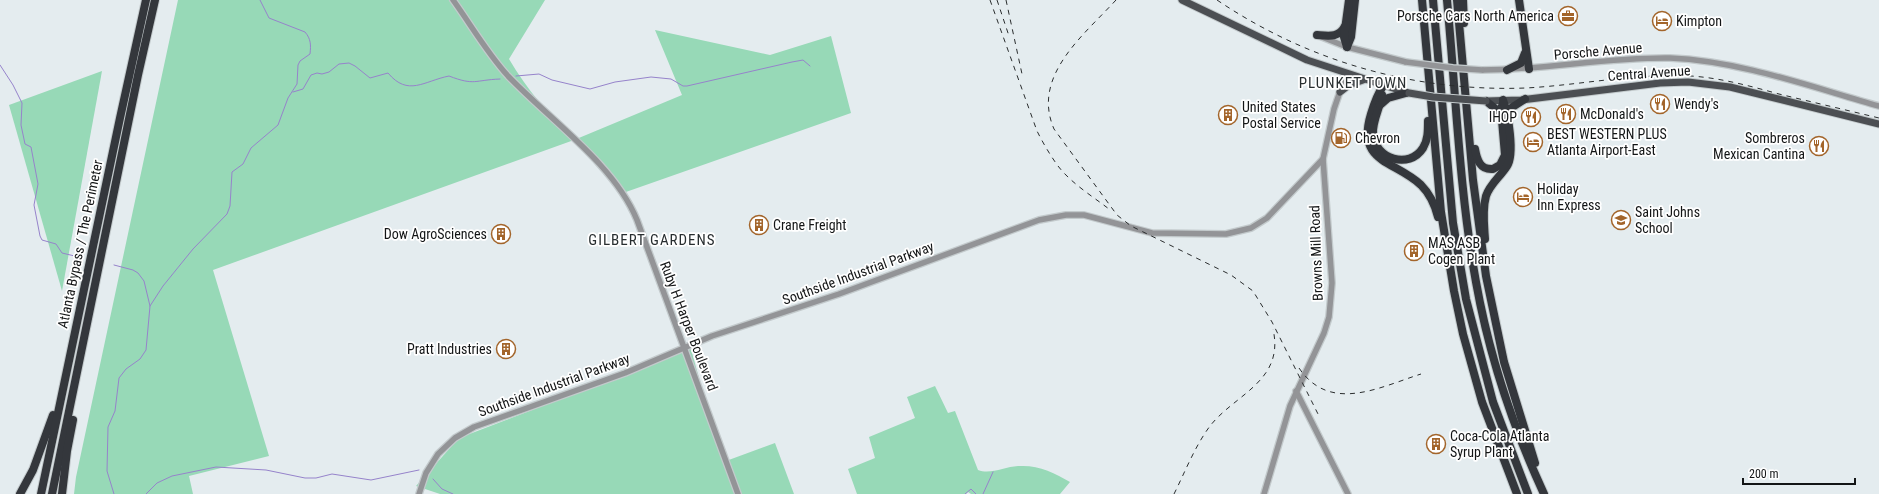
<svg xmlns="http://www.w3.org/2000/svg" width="1879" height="494" font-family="'Roboto Condensed',sans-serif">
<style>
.green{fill:#97d9b7}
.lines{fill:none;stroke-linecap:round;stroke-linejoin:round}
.stream{stroke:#9683cb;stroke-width:1}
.tertiary-casing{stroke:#c3cacc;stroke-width:8}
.primary-casing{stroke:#c3cacc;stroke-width:9}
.motorway-casing{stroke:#c3cacc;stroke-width:10}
.tertiary{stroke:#939497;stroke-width:5.5}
.primary{stroke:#4c4f53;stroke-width:7}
.motorway{stroke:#34373c;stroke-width:8}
.rail{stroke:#2a2d2e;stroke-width:1;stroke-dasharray:5 5;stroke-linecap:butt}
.tertiary-bridge-casing{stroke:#c3cacc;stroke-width:8;stroke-linecap:butt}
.primary-bridge-casing{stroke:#c3cacc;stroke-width:9;stroke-linecap:butt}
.tertiary-bridge{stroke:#939497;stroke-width:5.5}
.primary-bridge{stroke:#4c4f53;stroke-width:7}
.labels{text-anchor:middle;stroke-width:3.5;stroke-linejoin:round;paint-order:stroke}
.poi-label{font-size:14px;fill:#131516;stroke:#fff;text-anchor:start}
.street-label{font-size:14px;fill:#131516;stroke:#fff}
.neighbourhood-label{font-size:15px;letter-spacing:1px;fill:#282e30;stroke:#fff}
</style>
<rect width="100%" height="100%" fill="#e4ecef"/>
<!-- green -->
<g class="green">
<path d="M178,0H545L509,59C527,90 549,114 574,140L682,95L655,30L770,55L831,36L851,113L623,193L574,140L213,270L269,456L189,476L193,494H74L76,477Z"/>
<path d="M102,71L62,291L9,105Z"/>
<path d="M691,349L710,418L726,461L775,443L794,494H440L416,486L459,438Z"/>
<path d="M935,386L948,413L955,411L978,470C991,475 1006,466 1020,466C1038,465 1055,473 1070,482L1060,494H971L968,492L966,494H857L848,469L875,458L869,437L915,418L907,397Z"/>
</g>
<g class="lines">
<!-- stream -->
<g class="stream">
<path d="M0,65L13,85L22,103L21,125L25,144L31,147L38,184L34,205L40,236L42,240L56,244L62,253L83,258"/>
<path d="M516,76L539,74L552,80L590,89L615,82L651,77L671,79L683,86H687L792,62L803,60L810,66"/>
<path d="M293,92L303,89L311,75L317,73L322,74L329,72L339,64L349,63L355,66L370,78L388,73C408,97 424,81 449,76C475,86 474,80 500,79"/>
<path d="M114,265L133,270L138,273L144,281L150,306L146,350L140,359L126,369L119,378L115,411L108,427L107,471L114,494"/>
<path d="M150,306L163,286L193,249L227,214L230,206L232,172L243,164L251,148L278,125L288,98L297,84L298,65L300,61L310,54C311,45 311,39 305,32L269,18L260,0"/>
<path d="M433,479L442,489L453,494"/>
<path d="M146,494L157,483L172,476L216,467L266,470L305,478H316L332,474L371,480L419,470"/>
<path d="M965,494L971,489L976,494"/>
<path d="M983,494L993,472"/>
</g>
<!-- tertiary casing -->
<g class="tertiary-casing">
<g id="tertiary">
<path d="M453,0C471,25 487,53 508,76C550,120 614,164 637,220L738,494"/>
<path d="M1322,37L1347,47L1406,62"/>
<path d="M1482,70C1545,70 1607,57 1670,58C1741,61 1811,87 1879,106"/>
<path d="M1296,391L1348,494"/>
<path d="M419,494L426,473L438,454L455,438L474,427L625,373L712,336L839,294L1039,220L1066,215H1084L1152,233L1226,234L1251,228L1267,218L1323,159"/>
<path d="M1264,494L1290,406L1324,333L1329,317L1332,283L1323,159L1334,109L1346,74"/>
</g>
</g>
<!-- primary casing -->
<g class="primary-casing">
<g id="primary">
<path d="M1182,0L1307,60L1408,93"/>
<path d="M1340,92L1349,85L1363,80"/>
<path d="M1486,101L1521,100L1660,83L1688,82L1730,87L1879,124"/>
</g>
</g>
<!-- motorway casing -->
<g class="motorway-casing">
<g id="motorway">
<path d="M1422,0L1441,212L1454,291L1463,334L1482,402L1517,494"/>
<path d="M1433,0L1453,223L1466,299L1493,402L1528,494"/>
<path d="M1447,0C1456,94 1459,189 1476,282C1489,355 1513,427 1544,494"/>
<path d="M1457,0L1473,180L1486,276L1504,362L1535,463"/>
<path d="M1463,0L1464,23"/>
<path d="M1519,0L1529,69"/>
<path d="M1317,35C1329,36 1339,38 1345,26"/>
<path d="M1347,47L1351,37L1355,0"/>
<path d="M1347,47L1344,37L1349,0"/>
<path d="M1507,70L1521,63L1525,53"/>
<path d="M1383,86C1377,95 1374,104 1371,114C1356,163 1394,160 1421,185C1430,194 1435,205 1438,217"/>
<path d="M1382,95C1380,108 1372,121 1373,134C1375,159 1409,170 1423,148C1428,140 1428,131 1428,121"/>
<path d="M1486,101L1497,110L1502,116"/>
<path d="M1380,105L1388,98L1406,93"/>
<path d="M1508,116L1511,108L1525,99"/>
<path d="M1475,149C1477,160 1480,170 1493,169L1500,165L1505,155L1501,109L1503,103"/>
<path d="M1485,239C1484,225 1482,210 1486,196C1490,184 1500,177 1507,166C1515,154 1508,113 1503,100"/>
<path d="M20,494L33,470L53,415"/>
<path d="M41,494L120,118L146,0"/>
<path d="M52,494L138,75L155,0"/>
<path d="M62,494L67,451L73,420"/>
</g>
</g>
<!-- tertiary -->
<use href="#tertiary" class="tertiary"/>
<!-- primary -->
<use href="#primary" class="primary"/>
<!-- motorway -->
<use href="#motorway" class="motorway"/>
<!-- rail -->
<g class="rail">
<path d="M990,0L1037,131C1043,143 1050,155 1058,166C1071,183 1092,196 1109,209"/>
<path d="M997,0L1009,36"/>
<path d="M1006,0L1022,74"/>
<path d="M1116,0C1084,35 1031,76 1054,129L1117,215L1131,226L1231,275L1253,291L1272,322L1318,414"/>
<path d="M1217,0C1309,62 1415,92 1526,88C1581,85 1636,73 1691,76C1721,78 1750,86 1779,94C1812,102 1846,110 1879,118"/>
<path d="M1299,368C1330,414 1380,387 1421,374"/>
<path d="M1174,494C1185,472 1195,446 1210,426C1235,394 1285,381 1273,329"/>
</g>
<!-- tertiary-bridge casing -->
<g class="tertiary-bridge-casing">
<path id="tertiary-bridge" d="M1406,62L1453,68L1482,70"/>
</g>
<!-- primary-bridge casing -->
<g class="primary-bridge-casing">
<path id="primary-bridge" d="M1409,93L1433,97L1486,101"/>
</g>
<!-- tertiary-bridge -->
<use href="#tertiary-bridge" class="tertiary-bridge"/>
<!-- primary-bridge -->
<use href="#primary-bridge" class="primary-bridge"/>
</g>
<!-- icons -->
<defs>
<g id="office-ring" transform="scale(1)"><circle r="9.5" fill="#fff" stroke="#a3652b" stroke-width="1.5"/><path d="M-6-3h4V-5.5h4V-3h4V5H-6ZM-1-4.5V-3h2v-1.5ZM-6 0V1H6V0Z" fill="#a3652b"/></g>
<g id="hotel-ring" transform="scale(1)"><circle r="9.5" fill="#fff" stroke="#a3652b" stroke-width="1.5"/><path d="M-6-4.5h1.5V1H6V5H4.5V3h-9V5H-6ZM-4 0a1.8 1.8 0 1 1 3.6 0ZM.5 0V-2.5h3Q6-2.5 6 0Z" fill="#a3652b"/></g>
<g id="restaurant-ring" transform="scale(1)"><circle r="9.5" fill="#fff" stroke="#a3652b" stroke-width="1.5"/><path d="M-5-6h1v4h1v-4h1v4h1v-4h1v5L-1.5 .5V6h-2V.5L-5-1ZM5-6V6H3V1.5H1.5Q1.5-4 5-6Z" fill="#a3652b"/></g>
<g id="building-ring" transform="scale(1)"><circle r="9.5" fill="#fff" stroke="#a3652b" stroke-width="1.5"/><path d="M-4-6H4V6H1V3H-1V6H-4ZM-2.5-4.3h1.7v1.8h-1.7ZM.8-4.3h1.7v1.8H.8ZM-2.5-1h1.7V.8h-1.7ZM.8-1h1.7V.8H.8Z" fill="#a3652b"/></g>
<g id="fuel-ring" transform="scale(1)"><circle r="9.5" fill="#fff" stroke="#a3652b" stroke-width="1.5"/><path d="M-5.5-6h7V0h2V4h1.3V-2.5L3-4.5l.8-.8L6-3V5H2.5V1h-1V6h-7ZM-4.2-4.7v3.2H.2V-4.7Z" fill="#a3652b"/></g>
<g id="school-ring" transform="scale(1)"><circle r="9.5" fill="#fff" stroke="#a3652b" stroke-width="1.5"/><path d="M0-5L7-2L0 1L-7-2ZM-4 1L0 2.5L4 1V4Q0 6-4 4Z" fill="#a3652b"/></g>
</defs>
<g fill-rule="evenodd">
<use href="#office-ring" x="1568" y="16"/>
<use href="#hotel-ring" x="1662" y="21"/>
<use href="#restaurant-ring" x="1660" y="104"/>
<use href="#restaurant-ring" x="1566" y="114"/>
<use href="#building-ring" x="1228" y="115"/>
<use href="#restaurant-ring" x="1531" y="117"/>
<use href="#fuel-ring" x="1341" y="138"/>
<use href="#hotel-ring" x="1533" y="142"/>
<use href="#restaurant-ring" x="1819" y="146"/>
<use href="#hotel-ring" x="1523" y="197"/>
<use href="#school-ring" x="1621" y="220"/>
<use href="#building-ring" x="759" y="225"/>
<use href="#building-ring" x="501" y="234"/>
<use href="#building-ring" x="1414" y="251"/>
<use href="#building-ring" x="506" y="349"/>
<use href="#building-ring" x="1436" y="444"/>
</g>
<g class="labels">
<!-- poi labels -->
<g class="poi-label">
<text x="1554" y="21" text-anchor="end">Porsche Cars North America</text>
<text x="1676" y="26">Kimpton</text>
<text x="1674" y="109">Wendy's</text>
<text x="1242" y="112">United States<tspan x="1242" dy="16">Postal Service</tspan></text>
<text x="1580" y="119">McDonald's</text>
<text x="1517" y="122" text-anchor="end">IHOP</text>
<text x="1547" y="139">BEST WESTERN PLUS<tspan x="1547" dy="16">Atlanta Airport-East</tspan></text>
<text x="1355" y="143">Chevron</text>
<text x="1805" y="143" text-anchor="end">Sombreros<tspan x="1805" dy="16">Mexican Cantina</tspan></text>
<text x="1537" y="194">Holiday<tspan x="1537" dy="16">Inn Express</tspan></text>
<text x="1635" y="217">Saint Johns<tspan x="1635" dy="16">School</tspan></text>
<text x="773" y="230">Crane Freight</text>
<text x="487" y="239" text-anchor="end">Dow AgroSciences</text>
<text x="1428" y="248">MAS ASB<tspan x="1428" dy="16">Cogen Plant</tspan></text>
<text x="492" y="354" text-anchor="end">Pratt Industries</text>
<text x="1450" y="441">Coca-Cola Atlanta<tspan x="1450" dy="16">Syrup Plant</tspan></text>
</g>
<!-- street labels -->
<g class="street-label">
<text transform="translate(1598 51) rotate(-5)" y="5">Porsche Avenue</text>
<text transform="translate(1649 73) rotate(-4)" y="5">Central Avenue</text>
<text transform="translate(80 244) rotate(-78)" y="5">Atlanta Bypass / The Perimeter</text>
<text transform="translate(1316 253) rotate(-92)" y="5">Browns Mill Road</text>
<text transform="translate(858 273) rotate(-20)" y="5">Southside Industrial Parkway</text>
<text transform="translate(689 326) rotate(69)" y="5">Ruby H Harper Boulevard</text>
<text transform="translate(554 385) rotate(-20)" y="5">Southside Industrial Parkway</text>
</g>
<!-- neighbourhood labels -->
<g class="neighbourhood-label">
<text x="1353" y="88">PLUNKET TOWN</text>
<text x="652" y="245">GILBERT GARDENS</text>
</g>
</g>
<!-- scale -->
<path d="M1743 478v6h112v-6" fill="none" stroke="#131516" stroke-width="2"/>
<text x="1749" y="478" font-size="12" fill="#131516" stroke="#ffffff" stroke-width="3" paint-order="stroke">200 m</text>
</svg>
